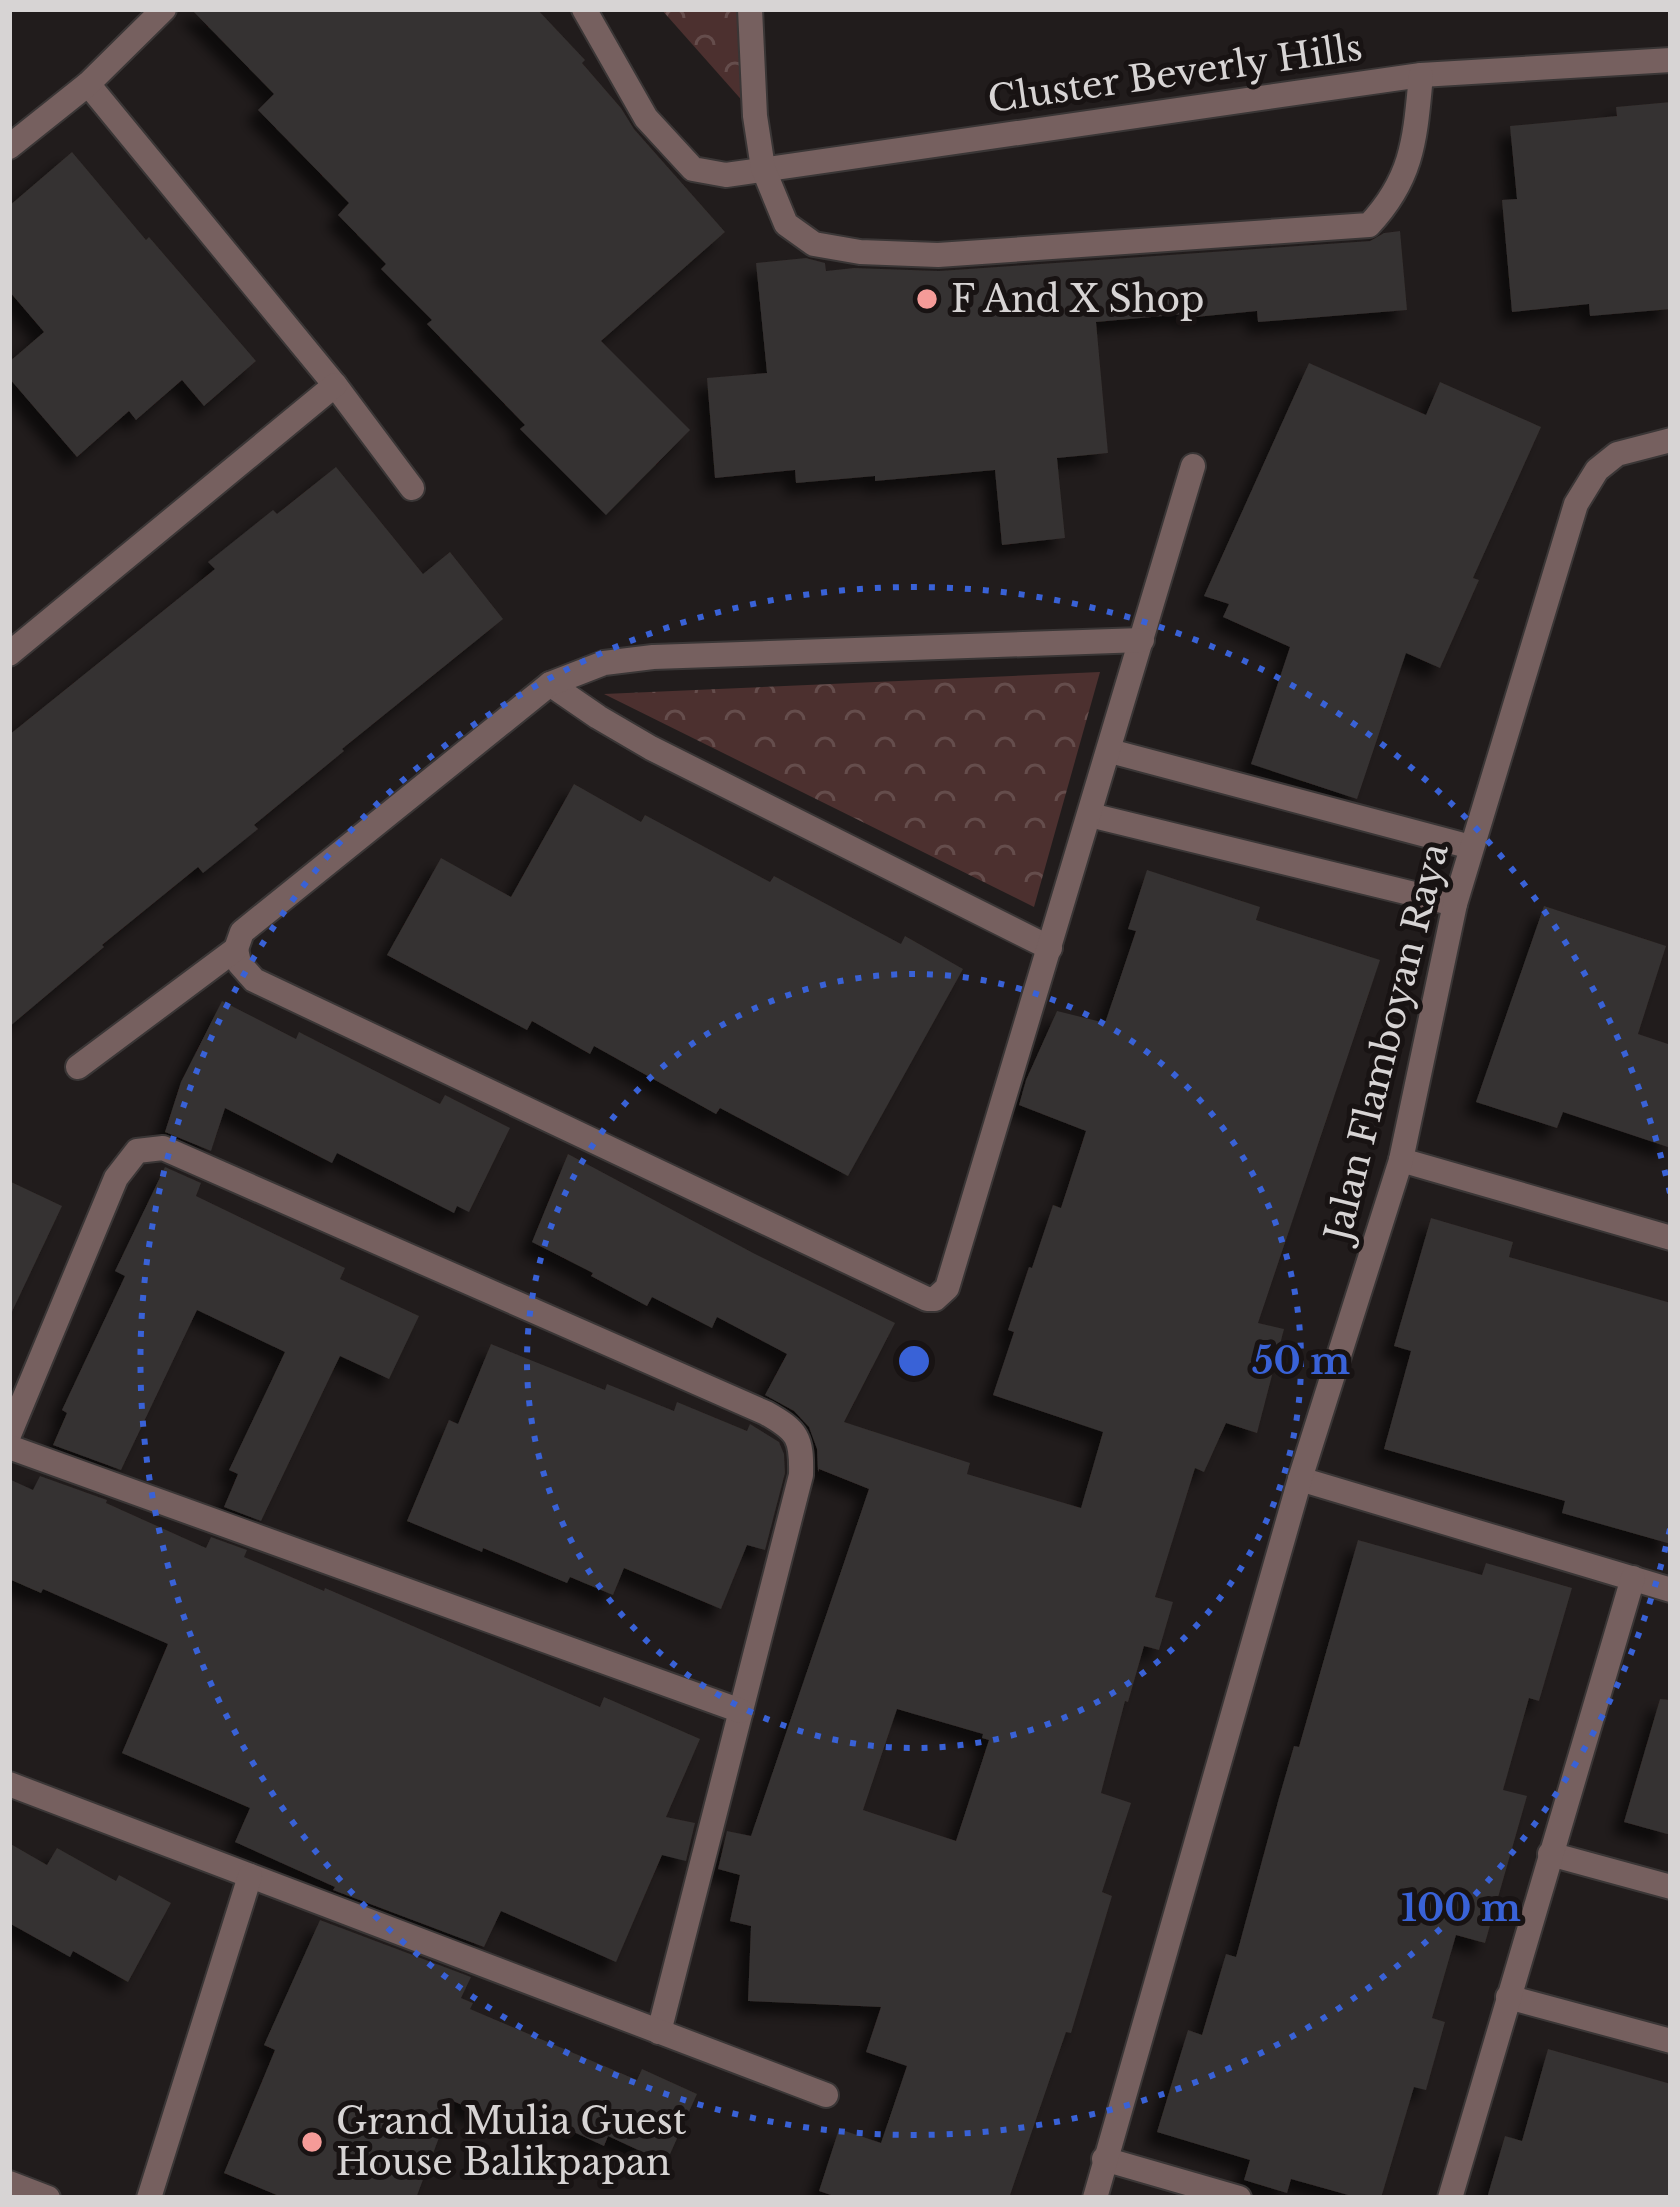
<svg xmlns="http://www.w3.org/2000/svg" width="1680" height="2207" font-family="'Libre Baskerville',serif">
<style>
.park{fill:url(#park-crowns)}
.building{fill:#363130;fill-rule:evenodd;filter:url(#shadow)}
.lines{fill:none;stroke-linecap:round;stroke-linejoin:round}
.minor-casing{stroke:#3a3636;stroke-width:28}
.minor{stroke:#76605f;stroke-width:24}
.ring{fill:none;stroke:#3962d7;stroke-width:6;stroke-dasharray:6 12}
.poi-dot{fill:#f59b98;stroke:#181313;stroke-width:4.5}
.labels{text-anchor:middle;stroke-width:10;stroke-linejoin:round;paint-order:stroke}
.street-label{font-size:36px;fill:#d7d4d4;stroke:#181313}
.poi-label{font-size:36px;fill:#d7d4d4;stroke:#181313;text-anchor:start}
.centre{fill:#3962d7;stroke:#181313;stroke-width:6}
.ring-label{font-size:36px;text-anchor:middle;font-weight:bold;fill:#3962d7;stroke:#181313;stroke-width:10;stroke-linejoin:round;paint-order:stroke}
</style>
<defs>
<pattern id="park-crowns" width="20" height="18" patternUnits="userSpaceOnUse" patternTransform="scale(3)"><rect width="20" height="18" fill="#4c302f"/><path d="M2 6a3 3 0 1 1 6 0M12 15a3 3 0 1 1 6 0" fill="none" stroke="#654d4c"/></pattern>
<filter id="shadow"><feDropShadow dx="-11" dy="11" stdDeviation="6" flood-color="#0009"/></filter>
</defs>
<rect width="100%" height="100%" fill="#211c1c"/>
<!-- park -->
<g class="park">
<path d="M661,9H749L754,114Z"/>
<path d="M1100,672L1034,907L604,694Z"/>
</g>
<!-- building -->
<g class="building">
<path d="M191,9H537L585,60L582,63L621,108L634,129L725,232L601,341L690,430L606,515L520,429L525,425L427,324L432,320L381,269L386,264L338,215L349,203L258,110L274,94Z"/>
<path d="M1671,102V309L1590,316L1589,304L1512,312L1502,200L1517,199L1510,126L1617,116L1616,107Z"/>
<path d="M72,152L146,240L149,237L256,361L204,406L182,380L136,420L129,411L77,457L9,378V362L44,332L9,291V206Z"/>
<path d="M1400,231L1407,310L1258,322L1257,311L1185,318V314L1096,322L1108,453L1057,458L1065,538L1002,545L995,470L875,481V476L796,483L795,470L715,478L707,378L767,373L756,263L806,258L825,263L826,271L854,268L939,271L1370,241L1384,233Z"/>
<path d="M1309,363L1426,415L1440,382L1541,427L1473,578L1479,580L1440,668L1406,653L1357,799L1251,764L1290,647L1223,617L1229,604L1204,596Z"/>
<path d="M336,467L423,574L450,552L503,619L342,749L344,751L254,825L258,829L203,873L198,867L102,945L104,947L9,1027V735L215,569L208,562L273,510L277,514Z"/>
<path d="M574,784L641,822L645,815L770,882L774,876L901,944L905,936L963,969L848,1176L720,1108L716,1114L594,1046L590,1054L532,1021L527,1030L387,955L441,858L511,897Z"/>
<path d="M1147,870L1260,907L1256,920L1380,960L1258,1323L1284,1329L1257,1433L1226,1423L1204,1472L1195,1468L1155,1597L1173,1602L1159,1650L1144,1646L1128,1702L1125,1701L1101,1793L1131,1803L1102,1892L1112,1896L1071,2033L1066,2032L1009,2198H840L819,2191L839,2129L881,2143L907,2066L866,2052L881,2007L748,2001L751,1926L730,1921L740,1875L718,1869L727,1831L751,1836L869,1489L819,1469L818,1472L817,1449L809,1427L794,1411L765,1395L787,1354L717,1317L712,1328L652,1297L647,1306L591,1276L593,1273L532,1242L568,1154L755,1254L895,1323L844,1422L970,1463L967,1474L1081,1508L1103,1432L993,1395L1014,1332L1008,1330L1029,1267L1032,1268L1053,1205L1061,1208L1086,1131L1019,1105L1026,1080L1057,1011L1105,1023L1136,931L1128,929ZM897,1709L983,1734L982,1738L989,1740L956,1841L863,1810Z"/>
<path d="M1544,906L1666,946L1638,1034L1671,1045V1148L1563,1112L1557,1128L1476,1102Z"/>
<path d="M222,1001L296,1039L299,1032L440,1104L445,1095L510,1128L469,1212L457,1206L454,1213L337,1153L332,1163L225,1108L211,1151L165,1132L181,1082Z"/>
<path d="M165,1167L201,1183L196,1196L345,1268L340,1279L419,1316L389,1379L340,1356L261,1521L224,1507L238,1474L229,1470L285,1352L197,1310L121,1470L53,1445L67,1413L62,1410L125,1276L115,1271Z"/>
<path d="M9,1181L62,1206L9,1318Z"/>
<path d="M1431,1218L1513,1242L1509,1257L1671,1303V1544L1562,1513L1565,1501L1384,1449L1411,1351L1394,1346Z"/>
<path d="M491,1344L605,1390L607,1384L674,1411L677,1402L747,1431L750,1424L779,1442L784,1454L785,1473L765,1550L747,1545L721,1609L624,1568L613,1595L570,1577L567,1583L483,1548L482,1552L407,1521L449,1420L458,1424Z"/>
<path d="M40,1476L107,1500L106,1503L206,1548L211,1537L247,1550L244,1557L324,1591L325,1588L600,1707L604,1697L700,1739L666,1817L695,1823L686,1861L662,1855L616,1962L501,1911L484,1947L333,1890L335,1887L235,1842L250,1808L122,1753L168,1644L43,1589L41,1593L9,1579V1479L33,1490Z"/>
<path d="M1358,1540L1482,1575L1486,1563L1572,1588L1539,1701L1529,1698L1503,1790L1527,1796L1485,1943L1456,1935L1432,2018L1445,2022L1426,2090L1414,2087L1381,2198H1359L1291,2179L1287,2193L1244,2180L1250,2160L1157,2132L1188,2030L1202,2035L1226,1954L1236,1957L1279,1798L1294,1746L1299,1747Z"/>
<path d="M1660,1699L1671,1700V1835L1624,1822Z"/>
<path d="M9,1843L47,1865L57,1848L116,1881L119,1875L171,1903L128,1982L73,1951L70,1957L9,1923Z"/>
<path d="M320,1920L471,1977L461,1998L473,2003L470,2009L637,2080L642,2069L697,2094L666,2163L608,2136L604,2146L550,2121L545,2133L494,2109L491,2118L453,2101L416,2198H284L224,2173L275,2050L264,2045Z"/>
<path d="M1548,2049L1671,2084V2198H1487L1505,2136L1522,2141Z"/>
</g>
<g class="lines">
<!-- minor casing -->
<g class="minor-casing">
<g id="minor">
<path d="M584,9L646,118L693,169L726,175L1421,75L1671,60"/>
<path d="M750,9L755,116L763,168L786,224L814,244L860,252L938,255L1369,225C1414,177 1415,137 1421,75"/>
<path d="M88,84L335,385L412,488"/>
<path d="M9,147L88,84L164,9"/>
<path d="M9,654L335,385"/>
<path d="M550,684L598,717L651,748L1050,948"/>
<path d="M1110,751L1471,847"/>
<path d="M1090,815L1455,904"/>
<path d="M236,949L239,963L254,980L927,1299H935L947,1288L1193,466"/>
<path d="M78,1067L236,949L242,932L550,684L604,663L653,657L1142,640"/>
<path d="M1401,1160L1671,1238"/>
<path d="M9,1435L116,1178L137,1151L163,1148L766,1413C798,1431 802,1438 801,1475L659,2032"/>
<path d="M9,1447L741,1711"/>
<path d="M1300,1479L1671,1590"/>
<path d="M9,1784L826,2095"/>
<path d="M1550,1854L1671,1887"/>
<path d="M1508,1997L1671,2041"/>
<path d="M1104,2159L1239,2198"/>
<path d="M9,2183L48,2198"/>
<path d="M149,2198L250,1876"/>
<path d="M1095,2198L1300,1479L1401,1160L1455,904L1576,504L1597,470L1617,454L1671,440"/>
<path d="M1450,2198L1633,1578"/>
</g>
</g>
<!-- minor -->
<use href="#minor" class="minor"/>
</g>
<!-- distance rings -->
<g class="ring">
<circle cx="914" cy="1361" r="387"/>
<path d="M1670 1529A774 774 0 1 1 1670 1193"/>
</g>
<!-- markers -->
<g class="poi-dot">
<circle cx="927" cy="299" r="12"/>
<circle cx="312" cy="2142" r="12"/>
</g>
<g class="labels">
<!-- street labels -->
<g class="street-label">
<text transform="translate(1175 73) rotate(-8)" y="13">Cluster Beverly Hills</text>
<text transform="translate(1386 1042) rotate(-76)" y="13">Jalan Flamboyan Raya</text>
</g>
<!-- poi labels -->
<g class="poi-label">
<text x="951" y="312">F And X Shop</text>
<text x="336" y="2134">Grand Mulia Guest<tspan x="336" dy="41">House Balikpapan</tspan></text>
</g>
</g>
<circle cx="914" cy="1361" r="18" class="centre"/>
<g class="ring-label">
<text x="1301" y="1374">50 m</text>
<text x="1461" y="1921">100 m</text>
</g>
<!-- border -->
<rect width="1680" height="2207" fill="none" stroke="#d7d4d4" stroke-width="24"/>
</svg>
